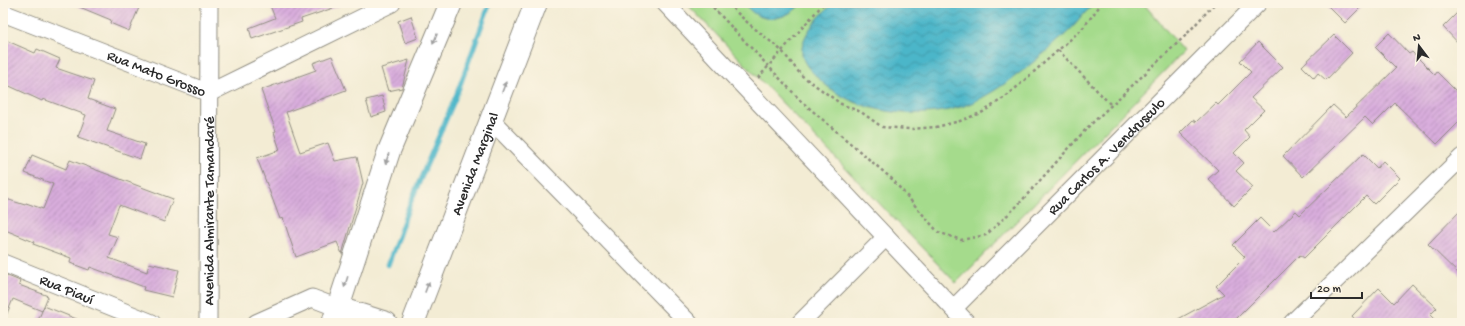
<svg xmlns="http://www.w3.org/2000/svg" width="1465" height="326" font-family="'Gochi Hand',sans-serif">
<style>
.green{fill:#a5db8c;stroke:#68835c}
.water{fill:url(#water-waves);stroke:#3c707a}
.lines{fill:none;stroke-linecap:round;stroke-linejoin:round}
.stream{stroke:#4cb6c9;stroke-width:5}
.building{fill:url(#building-hatch)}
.street-casing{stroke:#8f8c80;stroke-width:19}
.secondary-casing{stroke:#8f8c80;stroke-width:24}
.path{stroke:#8f8c80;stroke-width:2.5;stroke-dasharray:3 3;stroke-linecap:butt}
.street{stroke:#fff;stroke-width:17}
.secondary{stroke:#fff;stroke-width:22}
.oneway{fill:#a0a0a0}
.labels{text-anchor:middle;stroke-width:3;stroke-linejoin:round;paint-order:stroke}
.street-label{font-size:15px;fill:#2b2b2b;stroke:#fcf5e5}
</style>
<defs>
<pattern id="water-waves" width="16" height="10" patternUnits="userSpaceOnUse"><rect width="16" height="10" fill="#4cb6c9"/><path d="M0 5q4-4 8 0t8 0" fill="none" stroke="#3f94a3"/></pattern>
<pattern id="building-hatch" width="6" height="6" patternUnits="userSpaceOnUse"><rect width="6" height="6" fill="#d9addd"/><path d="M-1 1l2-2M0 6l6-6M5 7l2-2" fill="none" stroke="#b08db3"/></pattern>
</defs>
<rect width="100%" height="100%" fill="#fcf5e5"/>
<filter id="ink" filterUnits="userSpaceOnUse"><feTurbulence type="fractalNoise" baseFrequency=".025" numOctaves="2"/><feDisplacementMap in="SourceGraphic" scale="8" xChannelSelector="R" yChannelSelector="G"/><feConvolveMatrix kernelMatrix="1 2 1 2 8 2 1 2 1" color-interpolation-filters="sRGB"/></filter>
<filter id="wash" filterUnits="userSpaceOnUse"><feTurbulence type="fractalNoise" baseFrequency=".012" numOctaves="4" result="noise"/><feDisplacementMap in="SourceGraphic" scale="16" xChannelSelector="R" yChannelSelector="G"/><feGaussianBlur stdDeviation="0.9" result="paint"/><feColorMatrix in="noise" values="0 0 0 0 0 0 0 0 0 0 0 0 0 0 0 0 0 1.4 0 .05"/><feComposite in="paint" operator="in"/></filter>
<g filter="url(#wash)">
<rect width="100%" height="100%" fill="#f3ecd4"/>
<!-- green -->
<path class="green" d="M686,3H1143L1184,51L956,283Z"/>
<!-- water -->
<g class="water">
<path d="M744,3H802C786,21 759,26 744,3Z"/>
<path d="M833,3H1092L1090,8C1083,14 1078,22 1072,28C1045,54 998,94 964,106C917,121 851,114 816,76C810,70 803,63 802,54C800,34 821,15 833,3Z"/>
</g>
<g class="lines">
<!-- stream -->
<path class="stream" d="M388,265L409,206L456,96L490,3"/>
</g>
<g id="blocks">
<!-- building -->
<g class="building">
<path d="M70,3H141L129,31L110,23L111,20Z"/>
<path d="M269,3H341L342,5L301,19L302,22L252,39L249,28L275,18Z"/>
<path d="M1325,3H1365L1345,23Z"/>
<path d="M1462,8V47L1443,27Z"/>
<path d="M411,16L418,38L405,43L398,21Z"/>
<path d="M1389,33L1409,54L1412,52L1435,75L1437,72L1462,97V119L1437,144L1395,103L1373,125L1365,117L1303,177L1283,156L1333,105L1346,117L1396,68L1375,47Z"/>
<path d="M1334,35L1352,53L1326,80L1318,73L1314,78L1302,66Z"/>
<path d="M3,39L35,53L37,49L60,59L56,68L94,81L88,99L115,109L107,131L145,144L140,159L78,137L86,115L43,99L42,101L3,83Z"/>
<path d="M1258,42L1283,67L1251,98L1264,110L1244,130L1250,137L1234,153L1244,163L1236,171L1253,187L1234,206L1208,179L1218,170L1180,133L1193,120L1196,122L1216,103L1218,105L1251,72L1240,61Z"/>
<path d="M332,56L346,90L286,112L300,152L328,143L335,161L357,157L363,183L342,254L337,242L296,257L283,218L280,219L257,158L280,150L274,132L276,131L261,90L316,70L313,63Z"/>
<path d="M409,60L402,88L388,91L381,68Z"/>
<path d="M382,96L386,112L371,117L366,100Z"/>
<path d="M1363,154L1377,168L1383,161L1400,178L1374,204L1366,196L1304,258L1300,255L1232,323H1171L1224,294L1216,286L1245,257L1233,245L1260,218L1274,232L1296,211L1300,215Z"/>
<path d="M32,155L66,169L70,160L173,199L164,222L119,205L108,234L118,237L109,258L147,272L149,263L179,270L172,297L143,290L144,287L90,267L89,270L70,263L71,258L33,244L34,242L3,229V198L25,205L26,203L43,209L53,184L25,173Z"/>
<path d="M1462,209V277L1428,244Z"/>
<path d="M3,274L20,281L19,285L48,296L42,311L13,299L3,323Z"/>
<path d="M1412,284L1437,308L1430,315L1438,323H1358L1352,316L1379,288L1394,303Z"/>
<path d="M44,306L84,322V323H37Z"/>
</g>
</g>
</g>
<g filter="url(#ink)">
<use href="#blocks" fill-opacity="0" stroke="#8f8c80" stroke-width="1"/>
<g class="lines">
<!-- street casing -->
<g class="street-casing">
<g id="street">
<path d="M665,3L967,323"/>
<path id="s1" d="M3,13L209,93L392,3"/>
<path d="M491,120L689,323"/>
<path id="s2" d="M3,263L152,323"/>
<path id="s3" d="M954,308L1258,3"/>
<path id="s4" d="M208,323L209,3"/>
<path d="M256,323L312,298L338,308"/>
<path d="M800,323L886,237"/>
<path d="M1292,323L1462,157"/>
</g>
</g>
<!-- secondary casing -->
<g class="secondary-casing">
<g id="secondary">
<path d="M338,308L386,323"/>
<path d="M333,323L389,151L451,3"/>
<path id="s5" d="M413,323L536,3"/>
</g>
</g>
<!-- path -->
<g class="path">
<path d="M709,3L801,101L892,179L938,232L961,240L986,235L1016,207L1088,127L1185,36L1215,3"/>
<path d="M731,3L732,8L748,23L782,51L801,75L841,104L861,112L882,127L910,129L936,127L960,121L983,112L1008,95L1082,29L1102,3"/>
<path d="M1058,50L1112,106"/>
<path d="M758,78L824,3"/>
</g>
<!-- street -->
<use href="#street" class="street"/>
<!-- secondary -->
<use href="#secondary" class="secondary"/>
</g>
<!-- one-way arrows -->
<defs><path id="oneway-solid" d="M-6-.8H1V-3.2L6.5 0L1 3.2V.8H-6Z"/></defs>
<g class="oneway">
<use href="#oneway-solid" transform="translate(435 39) rotate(112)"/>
<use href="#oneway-solid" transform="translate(504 87) rotate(-69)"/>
<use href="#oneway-solid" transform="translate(387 159) rotate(108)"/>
<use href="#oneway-solid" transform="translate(346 282) rotate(108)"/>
<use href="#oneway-solid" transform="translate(427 287) rotate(-69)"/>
</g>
</g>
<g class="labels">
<!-- street labels -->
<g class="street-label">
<text dy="5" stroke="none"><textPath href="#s1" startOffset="165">Rua Mato Grosso</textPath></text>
<text dy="5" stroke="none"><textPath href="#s3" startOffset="215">Rua Carlos A. Vendrusculo</textPath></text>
<text dy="5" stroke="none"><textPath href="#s5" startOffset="171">Avenida Marginal</textPath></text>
<text dy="5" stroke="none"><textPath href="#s4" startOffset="112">Avenida Almirante Tamandaré</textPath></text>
<text dy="5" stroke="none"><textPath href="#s2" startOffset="69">Rua Piauí</textPath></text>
</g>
</g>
<!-- margin -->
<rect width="1465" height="326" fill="none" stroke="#fcf5e5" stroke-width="16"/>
<!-- north arrow -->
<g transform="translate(1419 46) rotate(344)" stroke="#fcf5e5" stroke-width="3" paint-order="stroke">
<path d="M0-3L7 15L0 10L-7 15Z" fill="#2b2b2b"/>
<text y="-6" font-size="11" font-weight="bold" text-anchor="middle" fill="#2b2b2b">N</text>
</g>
<!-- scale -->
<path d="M1311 292v6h51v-6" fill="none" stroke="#2b2b2b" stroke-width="2"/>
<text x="1317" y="292" font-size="12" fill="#2b2b2b" stroke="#fcf5e5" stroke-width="3" paint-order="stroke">20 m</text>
</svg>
